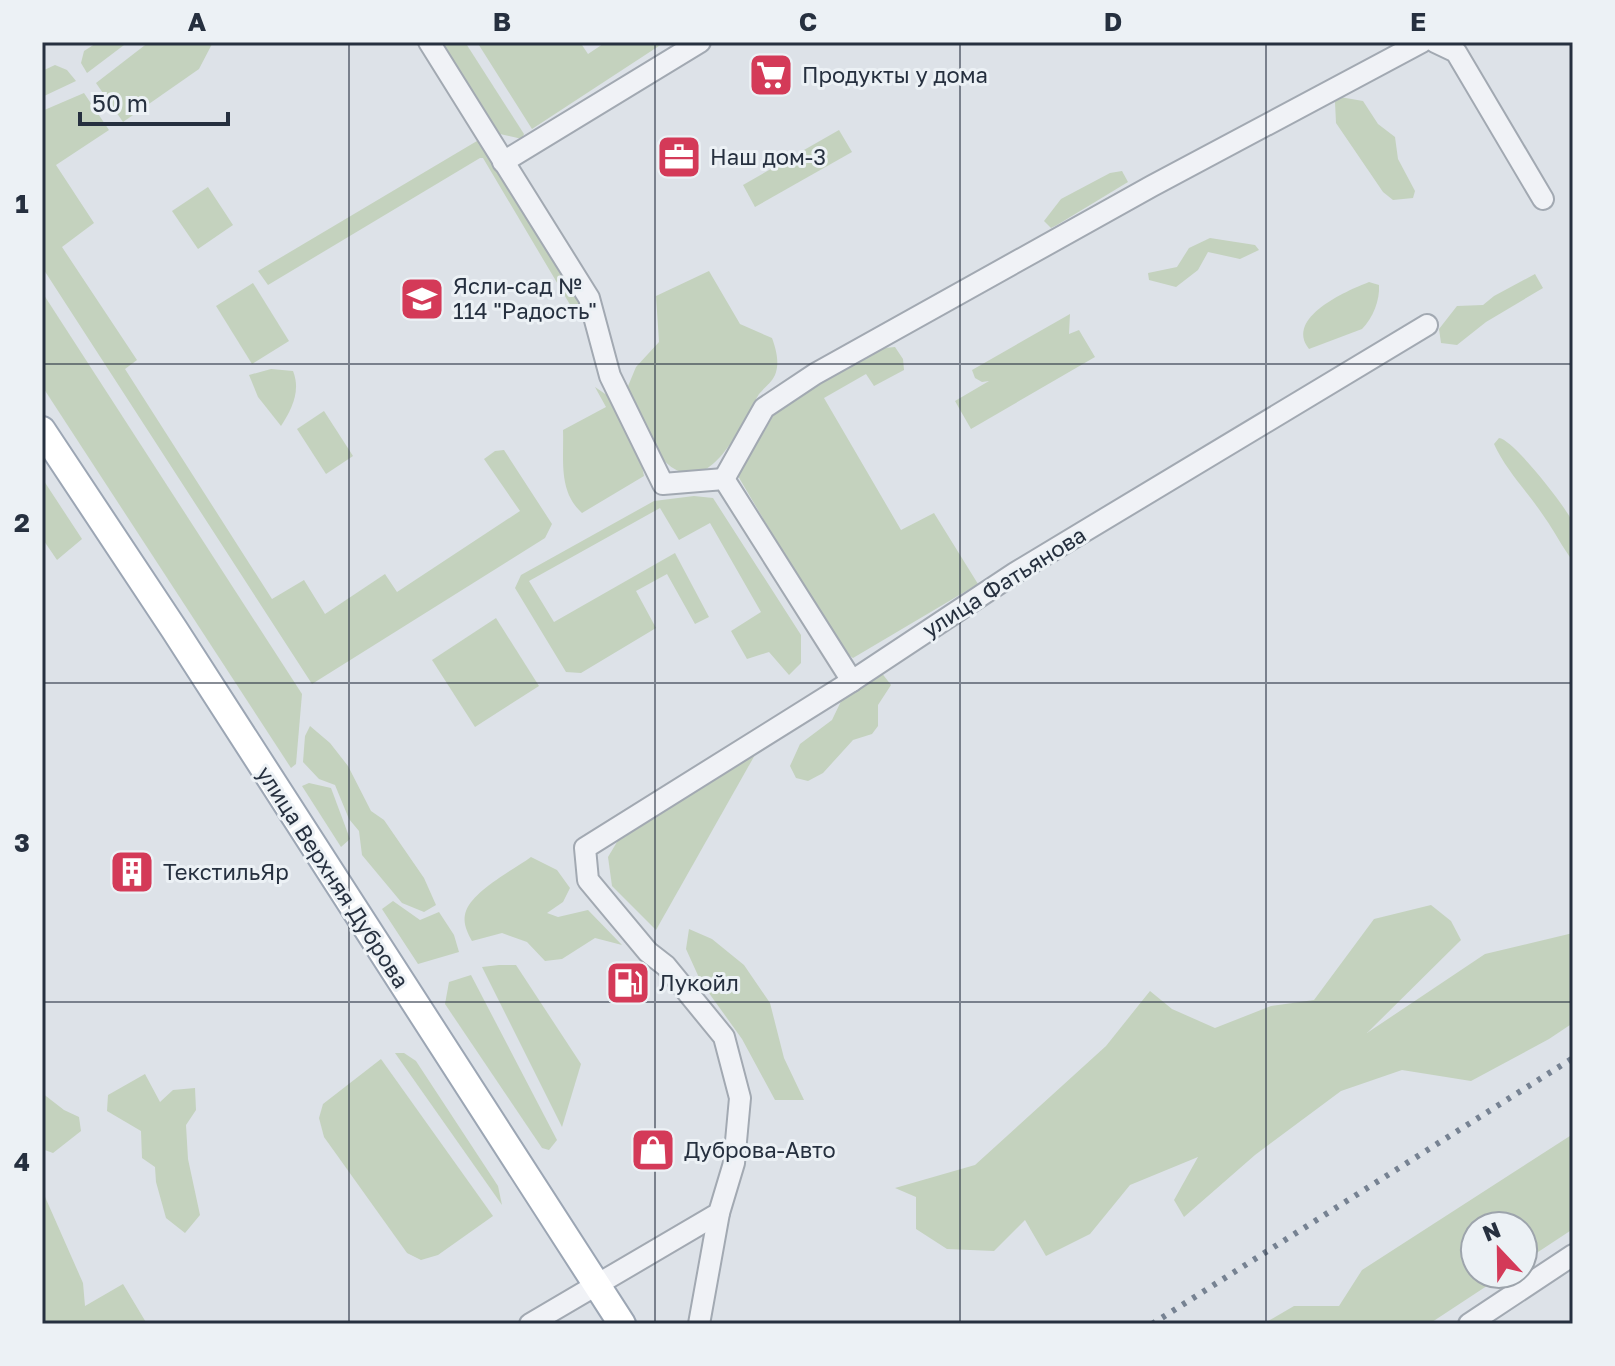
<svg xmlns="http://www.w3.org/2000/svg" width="1615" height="1366" font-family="'Golos Text',sans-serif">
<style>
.green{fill:#c4d2be}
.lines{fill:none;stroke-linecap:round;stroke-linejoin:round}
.minor-casing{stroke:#a2a9b2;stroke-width:24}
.major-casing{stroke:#9ca6b4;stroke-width:30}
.minor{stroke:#f0f2f6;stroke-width:20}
.major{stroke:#fff;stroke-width:26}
.rail{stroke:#768292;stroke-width:6;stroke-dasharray:4 8;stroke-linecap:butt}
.grid{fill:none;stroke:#26303f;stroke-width:2;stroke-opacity:0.55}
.labels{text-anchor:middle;stroke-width:6;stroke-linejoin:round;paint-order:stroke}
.poi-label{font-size:22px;fill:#26303f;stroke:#ecf1f5;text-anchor:start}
.street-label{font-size:22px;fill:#26303f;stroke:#ecf1f5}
.neatline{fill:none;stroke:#26303f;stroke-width:3}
.grid-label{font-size:26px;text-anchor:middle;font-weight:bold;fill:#26303f}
</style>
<rect width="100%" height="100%" fill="#dde2e8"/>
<!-- green -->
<g class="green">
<path d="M98,42H128L87,73L81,63L84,51Z"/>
<path d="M149,42L212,44L199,69L123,122L96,83Z"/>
<path d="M441,42H465L524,134L522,139L500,134Z"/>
<path d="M477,42H580L588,54L606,42H665L532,129Z"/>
<path d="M55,65L67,70L76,81L42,97V71Z"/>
<path d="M84,93L109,130L56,165L94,223L62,247L137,360L125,369L272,599L304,580L325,614L385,574L397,592L520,511L484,459L495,451L504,450L552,524L545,538L312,684L42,267V111Z"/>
<path d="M1340,97L1363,101L1378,124L1395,137L1398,159L1415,191L1413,198L1393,200L1383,192L1336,123L1335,102Z"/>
<path d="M839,130L852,152L755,207L743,185Z"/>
<path d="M482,138L583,298L575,313L483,158H480L268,285L258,271Z"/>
<path d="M1122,171L1128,182L1057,225L1051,228L1044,221L1061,199L1110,173Z"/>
<path d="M208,187L233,225L198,249L172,211Z"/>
<path d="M1210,238L1255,245L1259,250L1240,259L1208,252L1198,270L1176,287L1149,280L1148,273L1177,267L1189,248Z"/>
<path d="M709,271L740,324L772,338C776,349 780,363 775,375C772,382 764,388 759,394C744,418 718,485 681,472C654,463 637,415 626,391L636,367L659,342L656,296Z"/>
<path d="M1535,274L1543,288L1486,322L1457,345L1441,343L1439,329L1457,306L1483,305L1494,296Z"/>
<path d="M1369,282L1379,285C1380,300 1373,318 1362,329L1309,349C1284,318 1346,291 1369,282Z"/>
<path d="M253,283L289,341L252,364L216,306Z"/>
<path d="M42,292L302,694L296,764L291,768L42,386Z"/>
<path d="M1070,314L1069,334L1079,330L1095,357L971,429L955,401L989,381L982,382L975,378L972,370Z"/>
<path d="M895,347L903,359L904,370L874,386L866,374L824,398L901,530L934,513L978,584L853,658L840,649L738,476L779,406L884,348Z"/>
<path d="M271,369L293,371C301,391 292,409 281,426L258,397L249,375Z"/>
<path d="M595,387L614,400L640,457L644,476L582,513C558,491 564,460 563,430L606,407Z"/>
<path d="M324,411L353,456L326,474L297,429Z"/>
<path d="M1499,438C1513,439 1567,508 1573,523C1576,533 1573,550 1573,561C1562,547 1555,532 1545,518C1528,492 1507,472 1494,444Z"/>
<path d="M42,478L82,539L57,560L42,538Z"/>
<path d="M694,496L713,498L801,635V663L789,675L769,652L747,659L731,631L761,612L710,523L679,540L660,508L529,581L554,622L675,553L709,617L695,624L667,574L636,591L656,628L581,673L566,672L515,588L521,575L654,501Z"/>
<path d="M496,618L539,686L475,727L432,660Z"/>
<path d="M881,672L891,685L878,705V726L872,734L853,740L823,773L808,781L796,778L790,766L800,744L832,720L845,693Z"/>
<path d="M310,726L330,743L348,766L371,811L384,820L424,878L436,905L424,912L402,903L362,855L359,831L349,819L335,785L319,779L303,762L305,736Z"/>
<path d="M756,753L656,930L612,886L608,857L623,832Z"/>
<path d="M309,783L331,788L350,839L341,847L302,786Z"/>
<path d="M531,857L557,870L570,888L563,902L547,913L558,917L588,910L622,945L595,938L562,959L545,961L527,942L502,933L472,941C467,932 462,922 466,911C474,890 513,870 531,857Z"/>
<path d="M393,901L420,920L439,912L454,935L459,952L418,964L382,909Z"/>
<path d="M1431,905L1451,921L1461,940L1367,1033L1485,954L1573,933V1023L1549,1039L1471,1081L1402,1070L1341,1091L1255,1155L1184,1217L1174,1200L1198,1157L1130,1185L1090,1234L1046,1256L1025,1220L994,1251L947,1249L916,1229V1197L895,1188L975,1165L1106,1046L1150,991L1172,1009L1215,1028L1271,1006L1314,1000L1374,919Z"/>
<path d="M689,929L712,939L744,965L770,1003L784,1058L804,1100H775L742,1039L701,982L686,949Z"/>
<path d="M499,965H516L581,1064L562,1127L482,967Z"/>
<path d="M471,975L557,1140L549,1150L542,1148L445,1004L449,982Z"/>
<path d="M395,1053H404L416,1061L498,1186L502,1205Z"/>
<path d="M381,1059L493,1216L438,1255L421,1260L407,1253L324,1137L319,1118L323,1104Z"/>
<path d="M145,1074L160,1102L173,1090L195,1088L196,1110L186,1125L188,1159L200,1215L185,1233L166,1218L156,1182L155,1167L142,1158L141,1131L107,1111L108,1095Z"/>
<path d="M42,1093L64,1110L79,1117L81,1131L53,1153L42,1149Z"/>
<path d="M1573,1134V1229L1523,1262V1226H1475V1274H1505L1429,1324H1263L1294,1306H1339L1362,1270Z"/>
<path d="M42,1190L83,1283L85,1306L123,1284L147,1324H42Z"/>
</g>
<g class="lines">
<!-- minor casing -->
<g class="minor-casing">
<g id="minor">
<path d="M429,42L589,298L610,376L663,484L724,479L852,681"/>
<path d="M1435,42L1456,52L1543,199"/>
<path d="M503,162L700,42"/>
<path d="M724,479L764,408L815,374L1152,186L1422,42"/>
<path d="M530,1324L719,1213L734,1163L740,1098L724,1037L666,966L648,952L588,880L585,848L852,681L1015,573L1427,325"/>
<path d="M699,1324L719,1213"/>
<path d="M1469,1324L1573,1255"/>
</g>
</g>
<!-- major casing -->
<g class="major-casing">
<path id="major" d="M42,430L174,629L622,1324"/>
</g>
<!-- minor -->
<use href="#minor" class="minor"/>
<!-- major -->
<use href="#major" class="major"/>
<!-- rail -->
<path class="rail" d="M1152,1324L1573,1058"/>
</g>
<!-- grid -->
<path class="grid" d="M349,42V1324M655,42V1324M960,42V1324M1266,42V1324M42,364H1573M42,683H1573M42,1002H1573"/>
<!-- icons -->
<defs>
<g id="supermarket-square" transform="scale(2.3)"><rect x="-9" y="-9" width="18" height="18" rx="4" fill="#d43a58" stroke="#ecf1f5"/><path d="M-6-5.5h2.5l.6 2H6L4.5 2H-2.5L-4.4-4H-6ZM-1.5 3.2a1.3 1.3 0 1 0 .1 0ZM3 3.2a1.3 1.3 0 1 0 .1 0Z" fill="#fff"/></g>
<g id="office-square" transform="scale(2.3)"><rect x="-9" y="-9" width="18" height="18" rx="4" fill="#d43a58" stroke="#ecf1f5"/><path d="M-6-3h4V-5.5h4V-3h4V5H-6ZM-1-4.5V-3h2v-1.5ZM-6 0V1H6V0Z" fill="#fff"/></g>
<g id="school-square" transform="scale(2.3)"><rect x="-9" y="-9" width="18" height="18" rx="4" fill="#d43a58" stroke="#ecf1f5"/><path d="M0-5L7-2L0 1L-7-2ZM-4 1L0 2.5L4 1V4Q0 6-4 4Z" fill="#fff"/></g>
<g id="building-square" transform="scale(2.3)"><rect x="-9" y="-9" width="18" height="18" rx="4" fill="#d43a58" stroke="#ecf1f5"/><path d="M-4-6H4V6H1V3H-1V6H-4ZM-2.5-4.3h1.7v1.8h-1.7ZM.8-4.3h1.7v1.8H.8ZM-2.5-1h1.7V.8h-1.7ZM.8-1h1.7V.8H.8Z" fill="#fff"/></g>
<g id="fuel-square" transform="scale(2.3)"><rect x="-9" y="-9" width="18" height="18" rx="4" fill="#d43a58" stroke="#ecf1f5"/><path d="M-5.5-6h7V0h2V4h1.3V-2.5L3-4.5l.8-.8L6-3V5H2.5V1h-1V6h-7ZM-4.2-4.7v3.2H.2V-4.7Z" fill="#fff"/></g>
<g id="shop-square" transform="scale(2.3)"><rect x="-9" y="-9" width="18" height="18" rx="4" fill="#d43a58" stroke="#ecf1f5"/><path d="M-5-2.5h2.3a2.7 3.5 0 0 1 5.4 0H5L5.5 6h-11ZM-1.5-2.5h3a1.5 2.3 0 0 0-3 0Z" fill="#fff"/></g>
</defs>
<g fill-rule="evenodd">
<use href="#supermarket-square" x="771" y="75"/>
<use href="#office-square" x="679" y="157"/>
<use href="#school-square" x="422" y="299"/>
<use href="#building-square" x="132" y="872"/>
<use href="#fuel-square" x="628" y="983"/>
<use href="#shop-square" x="653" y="1150"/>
</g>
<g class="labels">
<!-- poi labels -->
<g class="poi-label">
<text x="802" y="83">Продукты у дома</text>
<text x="710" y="165">Наш дом-3</text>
<text x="453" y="294">Ясли-сад №<tspan x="453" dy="25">114 "Радость"</tspan></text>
<text x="163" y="880">ТекстильЯр</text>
<text x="659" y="991">Лукойл</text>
<text x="684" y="1158">Дуброва-Авто</text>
</g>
<!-- street labels -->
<g class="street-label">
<text transform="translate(1004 582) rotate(-32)" y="8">улица Фатьянова</text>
<text transform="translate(333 877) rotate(57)" y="8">улица Верхняя Дуброва</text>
</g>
</g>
<!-- border -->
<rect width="1615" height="1366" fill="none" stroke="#ecf1f5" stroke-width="88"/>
<!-- north arrow -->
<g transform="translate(1499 1250) rotate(338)"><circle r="38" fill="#ecf1f5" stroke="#9da4ac" stroke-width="2"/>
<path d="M0-6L14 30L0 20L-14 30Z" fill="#d43a58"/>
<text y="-12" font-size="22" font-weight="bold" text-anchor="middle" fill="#26303f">N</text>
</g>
<!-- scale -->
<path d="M80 112v12h148v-12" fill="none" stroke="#26303f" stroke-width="4"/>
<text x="92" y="112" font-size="24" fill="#26303f" stroke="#ecf1f5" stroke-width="6" paint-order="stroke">50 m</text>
<rect x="44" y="44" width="1527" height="1278" class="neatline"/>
<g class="grid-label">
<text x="197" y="31">A</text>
<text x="502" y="31">B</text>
<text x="808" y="31">C</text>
<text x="1113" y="31">D</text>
<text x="1418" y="31">E</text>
<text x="22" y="213">1</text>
<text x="22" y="532">2</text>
<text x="22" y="852">3</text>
<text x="22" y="1171">4</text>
</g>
</svg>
